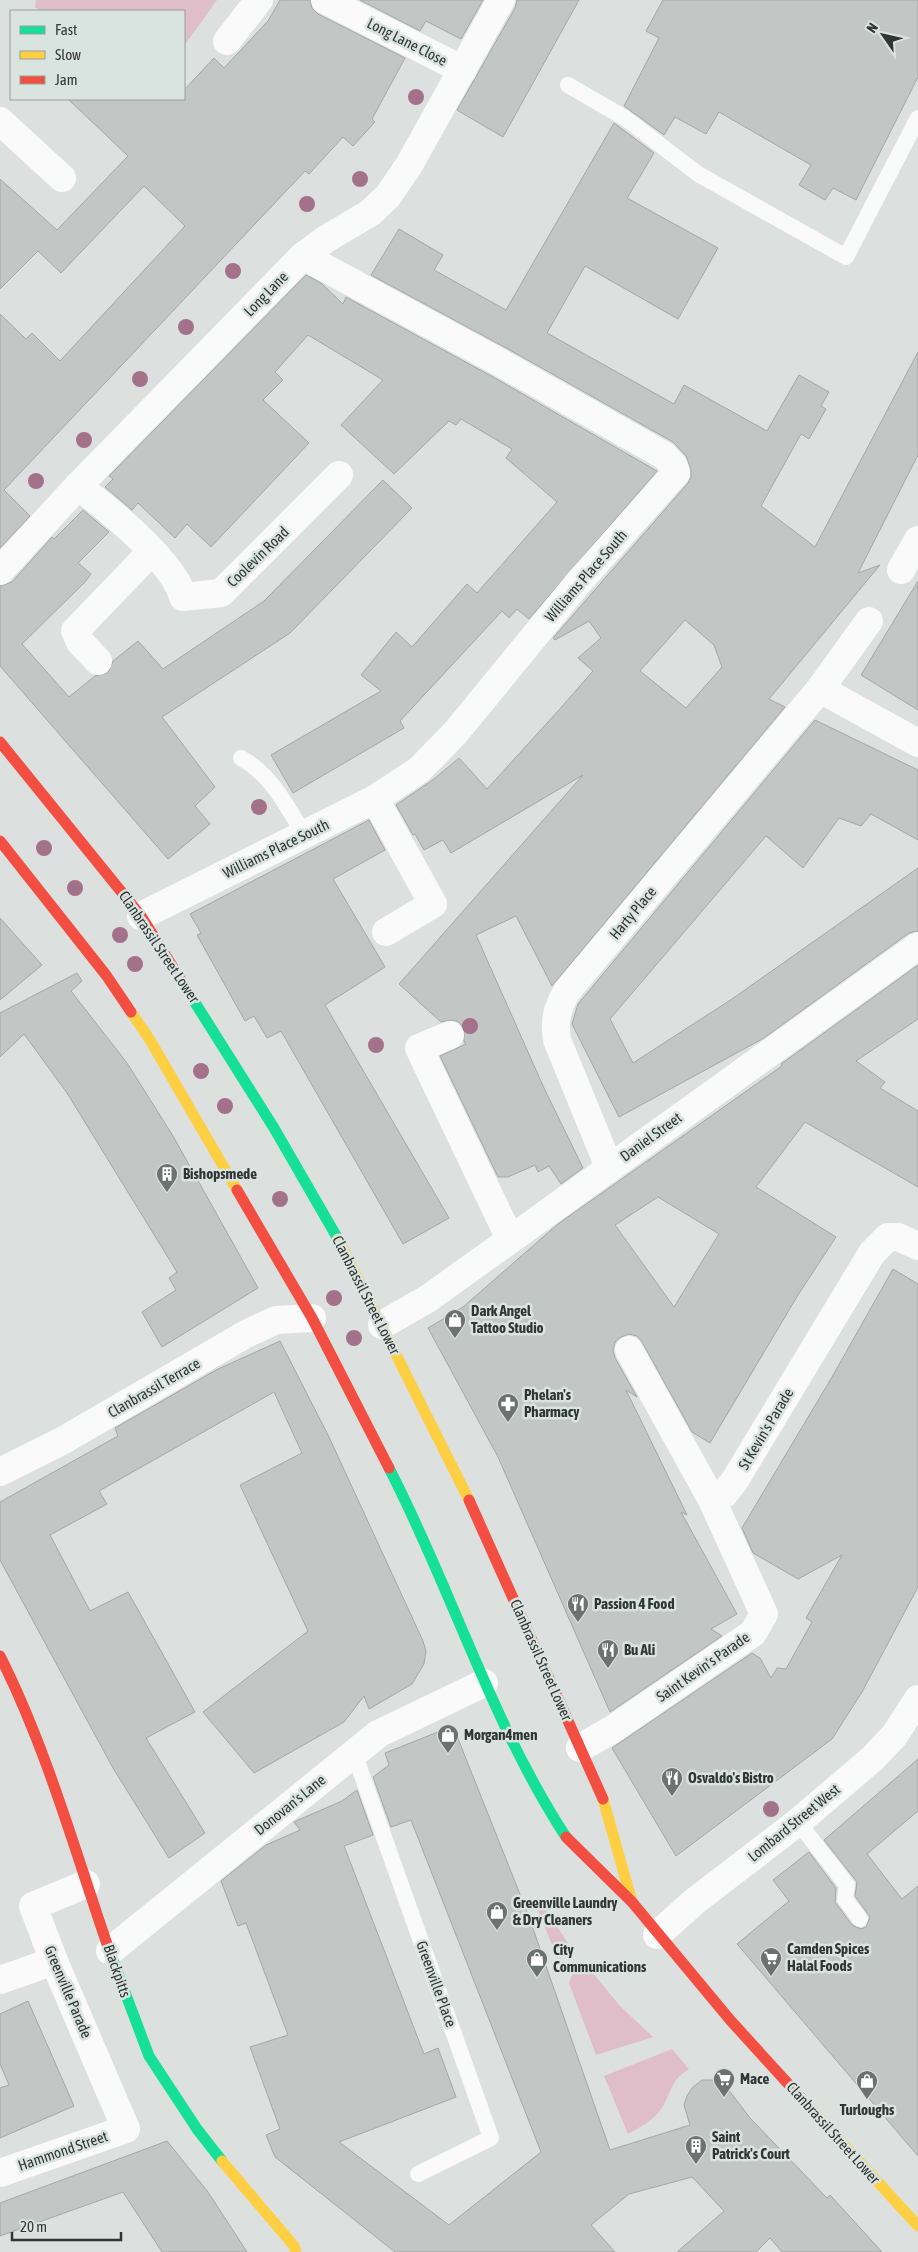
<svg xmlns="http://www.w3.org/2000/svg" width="918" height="2252" font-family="'Asap Condensed',sans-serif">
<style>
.green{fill:#e0bec9}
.building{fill:#c2c7c6;stroke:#a3a7a6;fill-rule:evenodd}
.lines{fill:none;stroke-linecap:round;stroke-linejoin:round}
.lane{stroke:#fafafa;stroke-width:16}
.street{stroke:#fafafa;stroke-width:28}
.fast{stroke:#16e098;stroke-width:11}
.slow{stroke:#ffcf43;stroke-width:11}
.jam{stroke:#f24e42;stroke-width:11}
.tree{fill:#a37189}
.labels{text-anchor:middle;stroke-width:5;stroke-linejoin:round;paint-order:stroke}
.street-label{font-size:15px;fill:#313534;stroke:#d9e4e1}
.poi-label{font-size:15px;font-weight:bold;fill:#313534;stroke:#d9e4e1;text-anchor:start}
</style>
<rect width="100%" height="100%" fill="#dce1e0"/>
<!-- green -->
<g class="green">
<path d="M36,0H217L184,46V11H40L35,7Z"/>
<path d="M541,1902L573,1951L558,1959L535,1904Z"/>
<path d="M587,1966L620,2006L653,2037L596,2055L569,1983L573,1974Z"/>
<path d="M672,2049L689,2069C668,2081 672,2097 658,2113C650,2122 639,2128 628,2134L604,2076Z"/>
</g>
<!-- building -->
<g class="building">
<path d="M280,0H310L312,8L318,14L405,58L372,119L375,122L353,146L343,137L309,174L305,171L4,490L30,516L0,548V314L26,339L32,333L60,361L185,226L144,186L61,273L38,251L0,289V179L57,230L128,156L68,99H184V90L214,58L224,68L268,21Z"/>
<path d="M360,0H483L461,39L426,21L420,31Z"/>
<path d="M517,0H579L503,137L457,110L515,8Z"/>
<path d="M663,0H918V77L856,200L833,188L825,200L799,185L811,165L719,112L706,134L675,117L664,135L624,106L659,38L646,31Z"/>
<path d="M614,123L654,153L627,198L718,248L678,319L585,266L547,333L674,404L684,385L767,431L799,375L829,392L821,406L826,409L809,439L801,434L761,506L815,547L918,352V455L858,573L880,565L769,699L785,707L552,986L516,916L476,935L544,1088L583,1168L561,1184L549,1166L538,1172L535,1165L508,1177H498L440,1056L466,1044L464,1042V1029L459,1022L452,1020L441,1022L399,984L583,775L451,853L443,840L424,850L415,834L413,835L396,805L434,779L459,758L487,789L558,711L593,671L578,658L601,638L589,621L555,640L553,638L688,483L691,477V469L686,456L673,442L508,349L371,275L399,229L443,255L434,270L506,310ZM685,620L714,645L722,667L686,708L640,671Z"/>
<path d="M306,275L321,283L343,304L346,297L355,302L493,377L657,471L529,619L517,609L509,618L502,611L400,721L404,728L293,793L271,755L381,691L361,675L396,632L412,647L467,584L477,593L557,502L506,458L512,449L461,419L456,425L449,421L394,474L341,425L383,380L308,335L275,372L283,380L263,400L309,443L211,547L187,524L175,538L138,503L132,510L105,487L113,479L109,476Z"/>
<path d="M383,480L412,508L290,633L162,717L215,787L195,806L210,824L168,859L0,666V586L12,582L52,537L54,539L83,510L109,532L78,563L91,574L85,582L22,644L69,697L95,676L108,673L113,661L138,641L163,669L264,601Z"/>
<path d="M918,581V710L861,675Z"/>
<path d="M815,720L918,770V840L871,814L861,826L839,818L803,868L766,836L610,1019L633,1063L732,999L918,868V931L909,933L764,1038L619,1117L572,1024L578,1004Z"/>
<path d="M369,820L385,850L333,879L385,967L325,1005L449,1218L403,1244L281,1031L267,1038L254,1016L245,1021L197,935L201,933L190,914Z"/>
<path d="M0,918L42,965L0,1000Z"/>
<path d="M918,965V1019L856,1061L885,1082L880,1088L918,1111V1187L805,1122L756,1187L836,1237L798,1295L710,1443L692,1432L642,1342L637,1336L629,1334L621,1337L615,1342L613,1350L615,1358L637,1397L626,1390L687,1515L681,1512L737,1614L711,1629L722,1636L610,1712L498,1457L428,1328L463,1307L558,1224L782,1066L781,1064ZM658,1197L719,1234L674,1307L615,1225Z"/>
<path d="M77,973L82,981L71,991L127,1063L173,1136L258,1288L162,1347L142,1312L176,1290L169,1278L177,1272L67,1093L24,1034L0,1057V1013Z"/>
<path d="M893,1269L918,1284V1587L862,1692L832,1739L676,1856L612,1748L752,1653L760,1658L771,1678L777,1668L786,1669L812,1622L806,1618L842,1555L798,1579L753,1553L742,1528L832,1377Z"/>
<path d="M280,1341L329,1437L423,1641L426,1651L424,1664L412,1684L369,1709L364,1696L344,1722L254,1773L203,1712L308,1631L240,1485L302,1453L274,1392L99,1491L107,1504L50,1535L90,1611L128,1592L195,1712L146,1738L205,1833L169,1858L113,1768L0,1560V1502L118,1436L115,1428L216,1370Z"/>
<path d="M453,1726L529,1917L610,2150L690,2125L684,2105L687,2096L692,2088L702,2080H715L728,2089L750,2118L827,2198L830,2195L882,2252H782L770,2238L756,2252H677L724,2211L692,2177L629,2194L591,2225L615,2252H395L275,2157L266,2135L280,2129L250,2047L288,2035L246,1923L238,1926L221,1881L266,1845L300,1830L294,1822L296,1821L342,1801L357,1790L373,1835L344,1846L424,2054L438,2048L456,2097L339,2142L449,2225L541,2152L411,1820L391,1827L373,1777L389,1765L385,1753Z"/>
<path d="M918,1759V1811L867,1854L902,1899L918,1886V2156L737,1944L789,1901L773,1880L809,1852L836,1888L835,1902L852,1925L861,1929L866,1927L870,1917L855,1896L857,1882L824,1840Z"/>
<path d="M28,2001L74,2106L0,2138V2088L9,2085L0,2064V2014Z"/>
<path d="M167,2141L208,2192L247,2252H162L123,2192L0,2236V2203Z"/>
</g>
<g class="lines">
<!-- lane -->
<g class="lane">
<path d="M568,85L625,118L698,174L846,257L918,118"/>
<path d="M241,758C272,775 287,807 305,836"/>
<path d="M354,1753L491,2138L418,2174"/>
<path d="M798,1822L847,1885L845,1899L860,1919"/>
</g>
<!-- street -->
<g class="street">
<path d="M325,0L463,70"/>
<path d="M227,41L259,0"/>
<path d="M0,121L62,178"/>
<path d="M78,486C108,509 174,562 183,597L221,593L339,475"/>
<path d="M901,570L918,540"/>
<path d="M0,571L78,486L303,256L326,239L370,213L388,196L409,165L501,0"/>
<path d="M98,661L80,642L75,631L152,551"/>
<path d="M820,689L918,743"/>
<path d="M375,799L433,904L386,932"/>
<path d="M141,916L375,799L419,770L456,732L578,583L676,473L674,466L665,456L501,363L303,256"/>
<path d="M450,1035L419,1048L510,1239"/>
<path d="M609,1167L557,1040C554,1019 557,1009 567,991L820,689L869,621"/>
<path d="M382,1325L429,1298L918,946"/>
<path d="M629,1350L712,1500L724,1494L735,1480L872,1253L888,1237H898L918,1246"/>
<path d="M0,1472L62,1441L246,1334L276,1320L312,1318"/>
<path d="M580,1748L613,1729L753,1633L764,1614L712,1500"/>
<path d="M657,1935L695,1901L798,1822L872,1759L894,1736L918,1699"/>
<path d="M110,1951L378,1734L484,1683"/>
<path d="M0,1980L54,1961"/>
<path d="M0,2173L126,2129L54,1961L33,1906L86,1884"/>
</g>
<!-- fast -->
<g class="fast">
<path d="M182,982L274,1128L338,1239"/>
<path d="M389,1468C452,1590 491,1722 566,1837"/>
<path d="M108,1947L149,2056L197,2129L222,2161"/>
</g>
<!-- slow -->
<g class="slow">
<path d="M131,1012L150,1040L237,1190"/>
<path d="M338,1239L469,1500"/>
<path d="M603,1799L632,1902"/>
<path d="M802,2099L918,2226"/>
<path d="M222,2161L294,2246L296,2252"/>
</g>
<!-- jam -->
<g class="jam">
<path d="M0,742L141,916L182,982"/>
<path d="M0,841L106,975L131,1012"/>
<path d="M237,1190L312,1318L389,1468"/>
<path d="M469,1500L603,1799"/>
<path d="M0,1656C46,1747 75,1851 108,1947"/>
<path d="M566,1837L632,1902L731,2021L802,2099"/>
</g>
</g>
<!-- trees -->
<g class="tree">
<circle cx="416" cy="97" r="8"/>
<circle cx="360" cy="179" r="8"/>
<circle cx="307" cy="204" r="8"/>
<circle cx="233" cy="271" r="8"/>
<circle cx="186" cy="327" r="8"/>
<circle cx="140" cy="379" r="8"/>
<circle cx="84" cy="440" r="8"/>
<circle cx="36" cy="481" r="8"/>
<circle cx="259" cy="807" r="8"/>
<circle cx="44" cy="848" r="8"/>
<circle cx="75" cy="888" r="8"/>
<circle cx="120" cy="935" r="8"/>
<circle cx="135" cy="964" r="8"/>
<circle cx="470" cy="1026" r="8"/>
<circle cx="376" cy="1045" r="8"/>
<circle cx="201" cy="1071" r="8"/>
<circle cx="225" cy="1106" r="8"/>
<circle cx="280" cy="1199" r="8"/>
<circle cx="334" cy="1298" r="8"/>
<circle cx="354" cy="1338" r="8"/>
<circle cx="771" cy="1809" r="8"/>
</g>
<!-- icons -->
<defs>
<g id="building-pin" transform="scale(1.125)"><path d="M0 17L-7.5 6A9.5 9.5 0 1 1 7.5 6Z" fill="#6d7170" stroke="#d9e4e1"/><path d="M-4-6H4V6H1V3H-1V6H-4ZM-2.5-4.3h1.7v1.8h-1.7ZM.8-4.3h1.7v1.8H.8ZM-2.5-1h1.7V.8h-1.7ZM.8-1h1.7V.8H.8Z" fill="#fff"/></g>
<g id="shop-pin" transform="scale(1.125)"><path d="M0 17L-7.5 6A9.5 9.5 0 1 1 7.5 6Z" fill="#6d7170" stroke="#d9e4e1"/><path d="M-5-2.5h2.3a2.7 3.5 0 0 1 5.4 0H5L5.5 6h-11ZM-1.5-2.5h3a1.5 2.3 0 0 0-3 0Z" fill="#fff"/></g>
<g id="pharmacy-pin" transform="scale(1.125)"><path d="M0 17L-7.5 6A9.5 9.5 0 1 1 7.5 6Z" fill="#6d7170" stroke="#d9e4e1"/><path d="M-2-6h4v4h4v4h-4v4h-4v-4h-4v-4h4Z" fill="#fff"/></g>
<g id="restaurant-pin" transform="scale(1.125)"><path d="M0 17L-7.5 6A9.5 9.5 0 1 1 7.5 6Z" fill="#6d7170" stroke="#d9e4e1"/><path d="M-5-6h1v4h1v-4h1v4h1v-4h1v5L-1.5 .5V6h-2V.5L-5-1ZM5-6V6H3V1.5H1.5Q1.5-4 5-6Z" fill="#fff"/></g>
<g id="supermarket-pin" transform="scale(1.125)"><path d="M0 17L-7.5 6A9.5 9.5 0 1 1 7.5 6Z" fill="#6d7170" stroke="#d9e4e1"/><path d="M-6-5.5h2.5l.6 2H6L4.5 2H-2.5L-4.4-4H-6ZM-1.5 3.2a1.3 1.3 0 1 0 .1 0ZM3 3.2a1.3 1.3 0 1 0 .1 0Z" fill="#fff"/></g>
</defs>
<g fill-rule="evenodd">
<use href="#building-pin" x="167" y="1174"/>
<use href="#shop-pin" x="455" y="1320"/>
<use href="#pharmacy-pin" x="508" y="1404"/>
<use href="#restaurant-pin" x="578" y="1604"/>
<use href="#restaurant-pin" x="608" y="1650"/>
<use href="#shop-pin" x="448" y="1735"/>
<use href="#restaurant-pin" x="672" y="1778"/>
<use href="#shop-pin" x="497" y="1912"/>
<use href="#supermarket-pin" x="771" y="1958"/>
<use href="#shop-pin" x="537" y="1959"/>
<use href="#supermarket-pin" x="724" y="2079"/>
<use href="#shop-pin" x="867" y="2081"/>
<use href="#building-pin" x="696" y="2146"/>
</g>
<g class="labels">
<!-- street labels -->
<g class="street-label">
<text transform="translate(407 42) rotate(27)" y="5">Long Lane Close</text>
<text transform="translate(266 294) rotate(-46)" y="5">Long Lane</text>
<text transform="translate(258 557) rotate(-44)" y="5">Coolevin Road</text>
<text transform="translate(586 576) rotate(-49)" y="5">Williams Place South</text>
<text transform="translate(276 849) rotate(-26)" y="5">Williams Place South</text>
<text transform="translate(633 913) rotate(-50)" y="5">Harty Place</text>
<text transform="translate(159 947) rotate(56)" y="5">Clanbrassil Street Lower</text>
<text transform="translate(651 1137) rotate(-36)" y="5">Daniel Street</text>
<text transform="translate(366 1295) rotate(63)" y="5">Clanbrassil Street Lower</text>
<text transform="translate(154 1388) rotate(-30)" y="5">Clanbrassil Terrace</text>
<text transform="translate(766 1429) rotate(-59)" y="5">St Kevin's Parade</text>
<text transform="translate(541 1660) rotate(66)" y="5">Clanbrassil Street Lower</text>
<text transform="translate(703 1667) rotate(-35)" y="5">Saint Kevin's Parade</text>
<text transform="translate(290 1805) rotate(-39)" y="5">Donovan's Lane</text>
<text transform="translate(794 1823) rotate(-39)" y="5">Lombard Street West</text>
<text transform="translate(117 1971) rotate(71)" y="5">Blackpitts</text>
<text transform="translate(436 1984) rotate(70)" y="5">Greenville Place</text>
<text transform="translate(68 1992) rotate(67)" y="5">Greenville Parade</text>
<text transform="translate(833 2133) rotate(48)" y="5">Clanbrassil Street Lower</text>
<text transform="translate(63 2151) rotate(-19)" y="5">Hammond Street</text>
</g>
<!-- poi labels -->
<g class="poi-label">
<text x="183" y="1179">Bishopsmede</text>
<text x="471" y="1316">Dark Angel<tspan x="471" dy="17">Tattoo Studio</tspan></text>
<text x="524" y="1400">Phelan's<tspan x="524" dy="17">Pharmacy</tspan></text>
<text x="594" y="1609">Passion 4 Food</text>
<text x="624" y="1655">Bu Ali</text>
<text x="464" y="1740">Morgan4men</text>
<text x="688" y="1783">Osvaldo's Bistro</text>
<text x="513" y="1908">Greenville Laundry<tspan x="513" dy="17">&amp; Dry Cleaners</tspan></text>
<text x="787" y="1954">Camden Spices<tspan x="787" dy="17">Halal Foods</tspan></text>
<text x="553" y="1955">City<tspan x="553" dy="17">Communications</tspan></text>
<text x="740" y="2084">Mace</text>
<text x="867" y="2115" text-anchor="middle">Turloughs</text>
<text x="712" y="2142">Saint<tspan x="712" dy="17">Patrick's Court</tspan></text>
</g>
</g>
<!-- legend -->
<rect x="10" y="10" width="175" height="90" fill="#d9e4e1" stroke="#969e9c"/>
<rect x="20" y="26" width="25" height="8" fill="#16e098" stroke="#969e9c"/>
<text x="55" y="35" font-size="15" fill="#313534">Fast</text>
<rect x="20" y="51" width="25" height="8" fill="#ffcf43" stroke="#969e9c"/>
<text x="55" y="60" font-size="15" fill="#313534">Slow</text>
<rect x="20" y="76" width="25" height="8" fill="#f24e42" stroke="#969e9c"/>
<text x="55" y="85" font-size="15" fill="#313534">Jam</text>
<!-- north arrow -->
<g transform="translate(883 35) rotate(304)" stroke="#d9e4e1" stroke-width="4" paint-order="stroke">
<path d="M0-4L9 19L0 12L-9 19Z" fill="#313534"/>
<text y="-8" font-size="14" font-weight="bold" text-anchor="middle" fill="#313534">N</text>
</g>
<!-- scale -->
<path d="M12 2232v8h109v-8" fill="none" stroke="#313534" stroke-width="2.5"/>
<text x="20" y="2232" font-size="15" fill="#313534" stroke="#d9e4e1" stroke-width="4" paint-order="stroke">20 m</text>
</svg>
